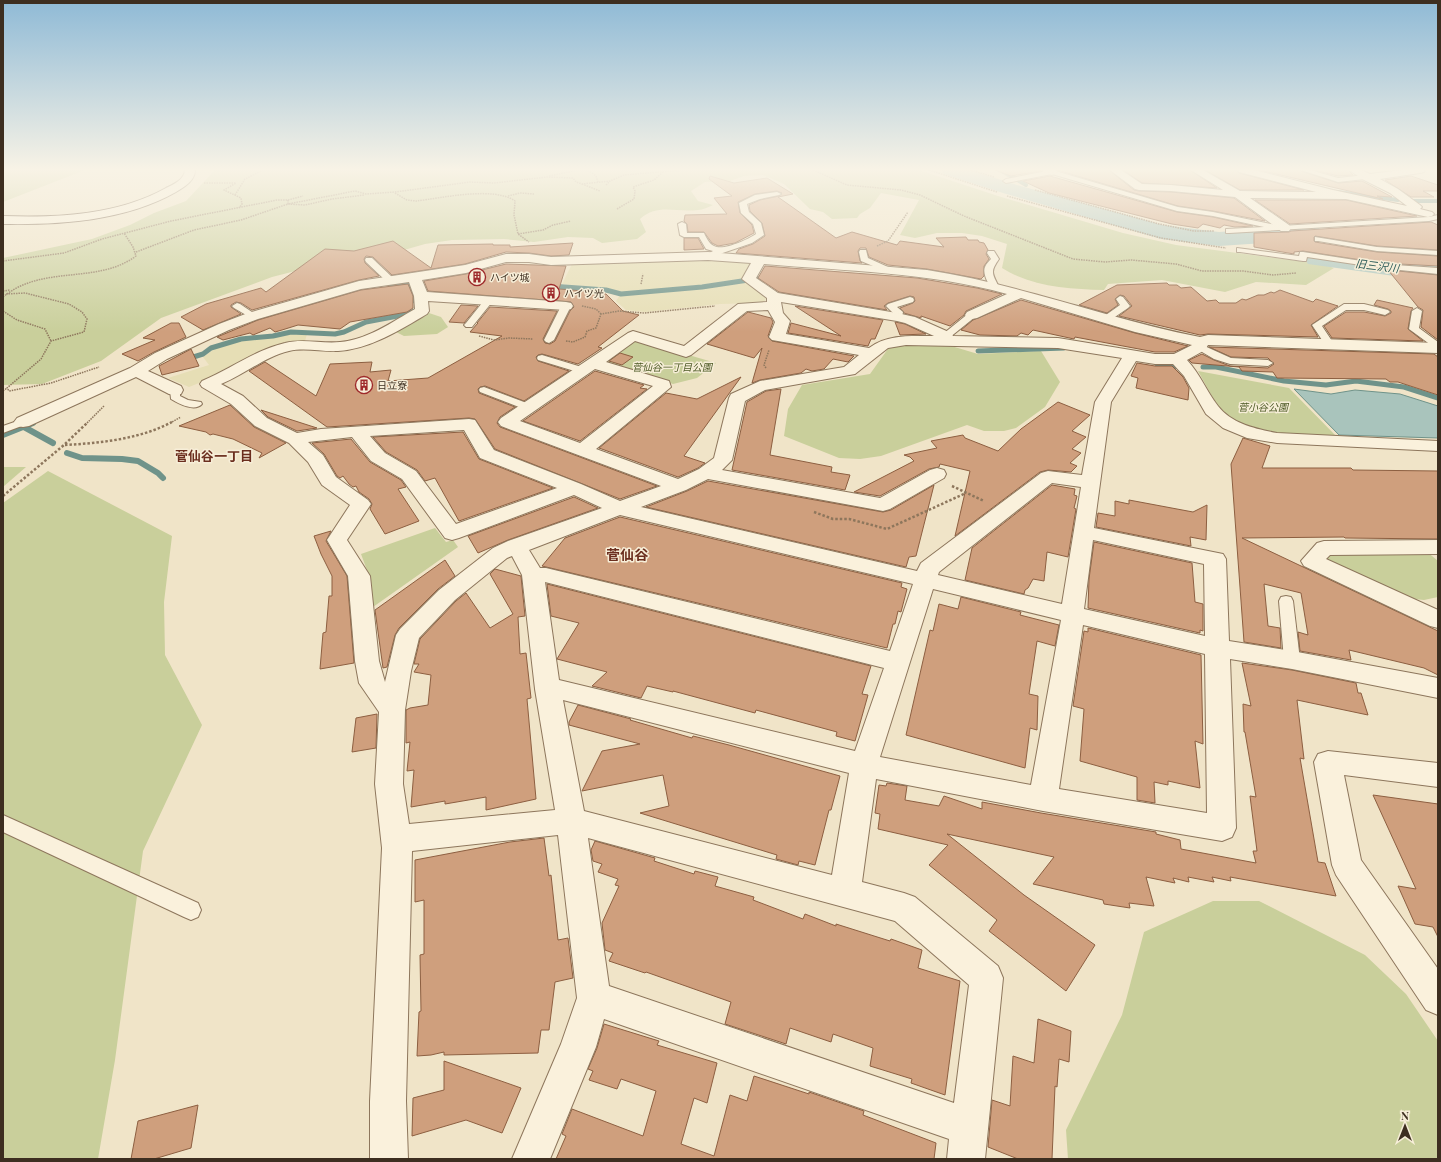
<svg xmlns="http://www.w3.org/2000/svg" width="1441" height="1162" font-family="'Playfair Display','Noto Sans JP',serif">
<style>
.farmland{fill:#e6deb5}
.green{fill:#c9cf9b}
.water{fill:#a9c4bc;stroke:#6f938a}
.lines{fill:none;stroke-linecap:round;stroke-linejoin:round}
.stream-far2{stroke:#6f938a;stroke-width:4}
.stream-far1{stroke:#6f938a;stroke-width:5}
.stream{stroke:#6f938a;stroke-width:6}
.river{fill:#a9c4bc;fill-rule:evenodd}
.building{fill:#cf9f7d;stroke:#8d5f41}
.lane-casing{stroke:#8d765c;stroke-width:2}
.street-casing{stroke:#8d765c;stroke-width:2}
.secondary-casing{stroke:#6f573f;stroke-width:2}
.path-far1{stroke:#8d765c;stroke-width:1.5;stroke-dasharray:1.5 1;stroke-linecap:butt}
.path{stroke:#8d765c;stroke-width:2.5;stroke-dasharray:2.5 2;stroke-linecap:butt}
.lane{fill:#faf1dc;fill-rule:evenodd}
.street{fill:#faf1dc;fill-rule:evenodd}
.secondary{fill:#faf1dc;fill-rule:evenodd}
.labels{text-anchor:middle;stroke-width:3;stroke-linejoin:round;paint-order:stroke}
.far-poi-label{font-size:10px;fill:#3d2e20;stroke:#f7eed8;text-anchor:start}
.far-park-label{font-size:10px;font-style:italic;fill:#4d5a26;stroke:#f7eed8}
.far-water-label{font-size:11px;font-style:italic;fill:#2f5d5a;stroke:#f7eed8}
.neighbourhood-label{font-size:13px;font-weight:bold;fill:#6b2e1e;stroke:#f7eed8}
.quarter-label{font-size:14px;font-weight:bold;fill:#6b2e1e;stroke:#f7eed8}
</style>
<rect width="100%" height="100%" fill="#f0e4c8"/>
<!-- farmland -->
<g class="farmland">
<path d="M707,257L755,262L745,279L699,285L622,293L607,288L562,284L573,262Z"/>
<path d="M746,281L766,298L765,301L760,303L720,304L645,312L626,310L616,301L620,295L687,290Z"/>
<path d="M290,333L307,334L305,341H291L281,344L251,355L227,372L189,387L168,378L209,365L203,357L216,348L242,340L270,337Z"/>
</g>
<!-- green -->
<g class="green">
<path d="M3,170H85L3,202Z"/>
<path d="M215,170H919L998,196L1123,233L1176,245L1322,264L1334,268L1306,285L1256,282L1225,292L1162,280L1108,284L1104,290C1069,289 1032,287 1002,268L1007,244L982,236L962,233H937L915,238L900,235L919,200L881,193L870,208L860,214L857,218L832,219L823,212L810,209L784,184L763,175L744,176L730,181L705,182L691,191L698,201L713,205C708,207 703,210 698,210C676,213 658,203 640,219L646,232L637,239L602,243L593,238L568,237L534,242L504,239L452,240L425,244L404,250L358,255L272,277L161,318L101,361L42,384L3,385V258L92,239L130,225L154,213L186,201Z"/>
<path d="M429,313L441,317L448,327L437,334L404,336L394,331Z"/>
<path d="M632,341H641L716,363L697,378L673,384L607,363L606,358Z"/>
<path d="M948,345L978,354L1041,351L1060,382L1045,407L1016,428L1004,431H984L967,425L881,456L860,459L839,458L784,436L788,409L802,385L870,374L890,346Z"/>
<path d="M1198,371L1289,388L1336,436C1306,435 1245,437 1224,413C1213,400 1206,385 1198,371Z"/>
<path d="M3,467H26L3,487Z"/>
<path d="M48,471L172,536L164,602L165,655L202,725L143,851L115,1060L98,1159H3V503Z"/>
<path d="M435,528L446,542L453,540L458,547L373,607L371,581L361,554Z"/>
<path d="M1331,551H1426L1438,561V597L1424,600L1405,598L1325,559Z"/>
<path d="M1213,901H1259L1365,955L1406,994L1438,1041V1159H1068L1066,1130L1122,1015L1144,932Z"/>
</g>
<!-- water -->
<path class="water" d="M1294,389L1331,394L1355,390L1400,394L1438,406V438L1339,435Z"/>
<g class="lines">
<!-- stream-far2 -->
<g class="stream-far2">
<path d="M1000,170L1026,185"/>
<path d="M1338,192L1398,200"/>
<path d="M1414,201H1438"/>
<path d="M748,280L767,277"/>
</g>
<!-- stream-far1 -->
<g class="stream-far1">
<path d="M388,284H410"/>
<path d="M409,284L408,290L413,294L415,301"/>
<path d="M551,286L606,290L621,294L702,287L755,279"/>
<path d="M978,351L1064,348"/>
<path d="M187,359L203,354L211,348L241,339L273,336L291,332L335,334L344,332L366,322L403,315L414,311"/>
<path d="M1157,364L1174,367"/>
<path d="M1203,367H1216L1284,381L1326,385L1356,381L1404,387L1438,398"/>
</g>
<!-- stream -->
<g class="stream">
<path d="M24,427L53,443"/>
<path d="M3,435L33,423"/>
<path d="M67,453L82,458L122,459L138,461L158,473L163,478"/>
</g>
<!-- river -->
<g class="river">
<path d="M941,170H970L1017,185L1163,225L1219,232L1311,226L1319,228L1323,233L1319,238L1311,240L1219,246L1161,239L1003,193L944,174Z"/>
<path d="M1317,252L1438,266V282L1308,264L1305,259L1308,254Z"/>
</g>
</g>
<!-- building -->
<g class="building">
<path d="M995,170H1041V171L1011,176Z"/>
<path d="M1057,170H1109L1134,190L1139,191L1171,192L1234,198L1265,221L1213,211L1178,206Z"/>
<path d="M1123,170H1190L1217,188L1142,183Z"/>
<path d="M1205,170H1237L1239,173L1304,190H1240Z"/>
<path d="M1259,170H1300L1301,171L1338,183L1362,181L1392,197L1377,196L1383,199Z"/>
<path d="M1314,170H1348L1353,175L1338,176Z"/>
<path d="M710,176L734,183L767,178L793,194L778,197L836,238L852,232L897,245L900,241L944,247L936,238L966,237L968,240H978L979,242L984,243L988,250L986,254L989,259L984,266V276L981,279L927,269L888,265L869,257L866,248H860L858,251L860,261L862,263L736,253L739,249L753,244L765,236L762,223L750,211L749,205L760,200L779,196L782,193L777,191L755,194L738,202L740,213L752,225L754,233L735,243L718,246L712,243L704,232H688L687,224L684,221L685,215L727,214L714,198L732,196L709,179Z"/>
<path d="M1050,176L1177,212L1213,217L1253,226L1235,227L1224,225L1220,228L1203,224L1198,228L1172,224L1049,193L1023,181Z"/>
<path d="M1411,176L1438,185V191H1423L1434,197H1411L1385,180Z"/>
<path d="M1255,200H1346L1417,216L1290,224Z"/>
<path d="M1431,222L1438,225V250L1377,246L1315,236L1314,237V241L1315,242L1377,252L1438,256V266L1381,263L1303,251L1294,252V254L1254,247V233L1289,232L1291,231Z"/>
<path d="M684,238H698L704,249L684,250Z"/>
<path d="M393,241L431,268L438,245L493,244V245H510V247L573,243L569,255L551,256L529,253L506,252L465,264L392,275L373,257L366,256L364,259L365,263L379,276L359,280L252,310L241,303L236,302L231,305V307L241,314L203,330L181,317L206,304L261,288L266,292L325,249L354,251Z"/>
<path d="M506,264L566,266L559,289L595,292L594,294H606L623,311L639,315L598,347L602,348L578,364L542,354L538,355L536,357L538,361L569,371L524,401L485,386L480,387L478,389L479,393L515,407L500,417L497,423L500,427L657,486L620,499L495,449L475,419L469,418L327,427L249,371L265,362L316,396L330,364L372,362L370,372L391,370L388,381L428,378L502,336L470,332L478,323H477L490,307L557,311L543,339L545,343L550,344L555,341L570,311L574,307L571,302L428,291L424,281L466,274Z"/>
<path d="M765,266L917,278L977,288L1002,294L966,311L964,315L950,326L921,316V318L904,313L900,308L913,303L915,301L914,297L910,296L888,303L884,306L887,310L779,292L758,278Z"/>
<path d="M1388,270L1438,275V340L1421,327L1423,310L1418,307Z"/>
<path d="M1167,283L1169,285H1177L1181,288L1191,287L1207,301L1216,300L1219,303H1236L1242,299L1246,300L1258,295H1264L1271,292L1274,293L1280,290L1313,302L1316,299L1338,306L1311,325L1318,337L1208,334L1200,335L1119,316L1132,306L1124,296L1120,295L1115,299L1118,305L1107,313L1079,305L1117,285Z"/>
<path d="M408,284L413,296V308L407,312L350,322L340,329L298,325L282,330L275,332L270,328L253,335L250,333L223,340L217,337L258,320L361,290Z"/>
<path d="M1021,300L1135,333L1188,346L1174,352H1155L1075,337L1074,339L1033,330L1028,335L1021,333L1017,336L980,335L961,330L973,320Z"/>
<path d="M1377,300L1413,308L1411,311L1408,329L1423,341L1332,338L1324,326L1346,312H1364L1385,316L1391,313V311L1388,309L1374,305Z"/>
<path d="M461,305L478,306L464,323L449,322Z"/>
<path d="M795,306L883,320L875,339H871L868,346L788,333L791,323L841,336Z"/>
<path d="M748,312L771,318L773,322L768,336L772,341L854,356L848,362L833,359L824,369L812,371L806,369L801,373L760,380L752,383L762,348L754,358L707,344Z"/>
<path d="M895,322L905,324L926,334L900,335Z"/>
<path d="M171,323H179L186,337L154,352L138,361L122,354L155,340L143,338Z"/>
<path d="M1209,347L1434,354L1438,357V395L1398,382H1390L1386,379L1277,378L1273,372L1242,371L1239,367L1192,363L1189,360L1202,354L1214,360L1230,366L1268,368L1274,364L1268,358L1231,357Z"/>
<path d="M191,349L199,366L162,375L159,366Z"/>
<path d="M620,353L633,357L622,365L609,361Z"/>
<path d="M1137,363L1155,366H1172L1183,377L1189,388L1188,400L1136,388L1138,378L1131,376Z"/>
<path d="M595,371L644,385L640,388L647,389L580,441L523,421Z"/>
<path d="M741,377L684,456L705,463L698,468L678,477L599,448L666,393L697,399Z"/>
<path d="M781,389L770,455L832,467L831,472L850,475L845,490L732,470L747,402L766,391Z"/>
<path d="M1058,402L1090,415L1072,431L1086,437L1072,449L1081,453L1070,463L1077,466L1071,472L1048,470L1040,472L955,536L970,471L940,464L939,467L929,469L880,496L854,492L914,461L910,457L904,455L937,448L931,441L963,435L965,438L998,451L1021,429Z"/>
<path d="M230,405L254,427L286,443L259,458L262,453L233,439L213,434L210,435L206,432L179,426Z"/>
<path d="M261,410L317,428L297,431L268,417Z"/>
<path d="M463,432L479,459L553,488L459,521L435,478L425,481L417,470L386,452L373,437Z"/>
<path d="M1243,438L1270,446L1262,468H1351L1353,470L1438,471V539L1345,538L1344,537L1242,538L1438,631V675L1424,668L1349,650L1351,660L1300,651L1298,632L1308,635L1301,593L1264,584L1268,626L1280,628L1281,648L1244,642L1231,464Z"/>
<path d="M351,439L370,462L401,480L406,487L398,489L419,521L385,534L370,509L372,504L369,499L359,492L356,486L353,487L349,484L343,476L340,478L337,476L324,454L312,443Z"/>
<path d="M708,481L883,512L891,510L934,485L916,556L909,557L906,567L646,507L687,491Z"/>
<path d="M1052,485L1075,489L1074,495L1077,496L1074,508L1076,509L1068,557L1047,552L1044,581L1033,579L1028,588L1025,590L1024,594L965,580L972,548Z"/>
<path d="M574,497L598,508L508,540L478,553L468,536Z"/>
<path d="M1129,500L1193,512L1207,505L1206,540L1190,537L1191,546L1096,527L1098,513L1115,516V501L1129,504Z"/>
<path d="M620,517L902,583L901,587L907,589L901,612L898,611L895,624H893L887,648L542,566L565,538Z"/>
<path d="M331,531L326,541L347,576L354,663L320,669L323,633L326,632L329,596H332V576L321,554L314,536Z"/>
<path d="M1094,542L1192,563L1195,602L1203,604V631L1200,630V633L1088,608L1089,579Z"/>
<path d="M445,560L455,576L438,589L399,628L395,635L387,667L383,668L375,610Z"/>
<path d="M495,569L521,576L525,616L518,617L520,654L526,653L531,698L527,699L536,799L486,810V797L445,804V801L411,807L414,770L407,771L410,742L406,743V710L410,708L428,705L431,675L414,672L419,664H414L420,639L456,601L466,593L490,628L513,614L490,574Z"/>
<path d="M547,584L871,666L862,694L868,695L855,741L836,736L837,732L756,710L755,713L673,691V692L647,686L641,698L592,686L607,672L557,659L579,623L551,616Z"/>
<path d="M961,597L1021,612L1020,615L1059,625L1055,646L1037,641L1029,694L1038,696L1037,730L1030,728L1025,768L906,735L930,630L933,631L939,604L958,609Z"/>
<path d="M1088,628L1201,655L1203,744L1195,741L1200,788L1168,781V785L1154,782L1155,803L1137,800V777L1080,761L1084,709L1073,706L1084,631L1088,632Z"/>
<path d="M1242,663L1292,670L1356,683L1358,693H1361L1368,715L1297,700L1304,759L1300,758L1318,862L1325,863L1336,896L1230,877L1231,881L1212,877L1214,882L1188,877L1189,882L1173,878L1175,883L1146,877L1154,906L1129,903L1130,908L1104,904L1103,900L1033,884L1054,857L947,834L1024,895L1095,945L1066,991L989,931L997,920L929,865L948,845L878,829L880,814L875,813L879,785L886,786L887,783L907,786L905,800L939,806L944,796L982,809V802L1041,813L1156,832V834L1180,840L1181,849L1256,863L1253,851H1257L1250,796L1256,797L1245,732H1244L1243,704L1251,706Z"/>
<path d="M578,705L631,719L630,720L692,738L693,736L729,745L840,776L831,810H829L815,865L799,861L798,865L776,859L777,855L640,813L669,806L663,775L582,791L602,751L640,744L569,725V722Z"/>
<path d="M377,714L376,748L352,752L356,718Z"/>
<path d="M1373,795L1438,804V937L1433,927L1415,924L1398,886L1416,889Z"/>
<path d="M544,838L549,876L551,875L558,940L568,938L573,978L555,982L549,1030H541L538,1053L444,1055V1052L431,1055L417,1056L419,1012L421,1011L420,955L424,954V900L415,902V860L510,842Z"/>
<path d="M595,841L655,858L654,861L694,874L695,871L718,877L715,886L754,897L753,900L803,919L805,914L836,926V924L890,941L891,939L922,950L918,968L960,981L945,1095L911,1083L912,1079L870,1066L873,1048L833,1034L831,1042L790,1028L786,1044L725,1024L731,1002L646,972L645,973L609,961L613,953L605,950L602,923L619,886L615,885L618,879L598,872L602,864L593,861L591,850Z"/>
<path d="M1038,1019L1071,1031L1069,1062L1059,1059L1057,1087L1055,1086L1052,1159H1018L988,1147L992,1100L1010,1106L1013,1056L1034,1063Z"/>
<path d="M604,1024L659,1041L657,1045L717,1063L707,1103L694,1098L681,1144L714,1156L730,1095L747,1101L754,1076L809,1094V1092L864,1111L863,1115L936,1143L934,1159H556L566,1136L562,1134L572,1109L643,1136L656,1091L621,1079L617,1089L589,1080L593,1071L588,1069L597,1048Z"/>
<path d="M444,1061L521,1088L502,1133L466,1120L412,1136L413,1098L444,1090Z"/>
<path d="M198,1105L191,1148L154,1159H131L138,1121Z"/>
</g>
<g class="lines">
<!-- lane casing -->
<g class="lane-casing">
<g id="lane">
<path d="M1052,170L1178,207L1213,212L1281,226L1429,217L1438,215V219L1429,221L1229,233H1226V229L1264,227L1213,216L1177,211L1052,174L1006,183L1003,181L1006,179Z"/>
<path d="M1301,170H1310L1338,178L1365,175L1368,177L1365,179L1338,182Z"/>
<path d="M777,192L781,194L779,195L760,199L747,204L749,212L761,223L764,235L752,243L708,258L704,256L713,251L706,249L699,237H684L680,235L678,224L682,222L686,224L687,233H704C706,237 709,244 714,246C723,251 747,240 756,234L753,224L741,213L739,203L755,195Z"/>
<path d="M1315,237L1377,247L1438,251V255L1377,251L1318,241H1315Z"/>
<path d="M1237,248L1299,256L1300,252H1303L1381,264L1438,268V274L1381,268L1307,257L1306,261H1303L1240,252H1237Z"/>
<path d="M860,250H866L868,258L899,272L898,274H892L861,261L859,252Z"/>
<path d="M988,251H994L999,259C990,272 992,273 999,287L995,290C989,288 982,273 985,267C986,264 989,261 991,259L987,253Z"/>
<path d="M366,258H372L392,277L393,279L392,281H386L366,262L365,260Z"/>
<path d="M1120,296L1123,297L1130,306L1128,308L1109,321H1103L1101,319L1103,317L1120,305L1116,299Z"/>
<path d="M489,297L492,298L493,300L492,302L472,327H466L464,325L466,323L486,298Z"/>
<path d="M910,297L913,298L914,300L913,302L897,307L903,312L902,317L897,320L894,319L892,317L893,313L886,306L888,304Z"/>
<path d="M237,303L240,304L258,316L253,319L234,308L232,306Z"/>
<path d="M566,303L571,306L554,340L549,343L546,342L544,340L561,306Z"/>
<path d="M1344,304H1364L1388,310L1390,312L1385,315L1364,310H1346L1322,326L1334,344L1329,347L1326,346L1312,325Z"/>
<path d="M1417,308L1422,311L1419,328L1438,342V349L1435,348L1409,329L1412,311Z"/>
<path d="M972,312L975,313L977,315L975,317L949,338H943L941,336L943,334L969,313Z"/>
<path d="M1200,344L1231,358L1268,360L1273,363L1268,366L1230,364L1214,359L1197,349L1195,347Z"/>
<path d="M542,355L585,368L586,370L581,373L538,360L537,358L538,356Z"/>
<path d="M175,387L180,390V396L188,400L201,402L202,404C195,412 179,404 171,399L170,390Z"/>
<path d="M484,387L532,405L533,407L532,409H524L480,392L479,390L480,388Z"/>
<path d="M23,419L27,420L29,422L27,424L3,433V426Z"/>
<path d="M1286,596L1291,597L1293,601L1300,660L1297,664L1292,666L1287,664L1284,660L1279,601L1281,597Z"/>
<path d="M3,815L198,903L201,910L198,917L191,920L184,917L3,832Z"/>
</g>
</g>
<!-- street casing -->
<g class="street-casing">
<g id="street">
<path d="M1042,170H1055L1057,172L1052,175L1043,172Z"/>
<path d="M1110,170H1121L1142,184L1171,185L1223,190L1191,170H1203L1240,191L1316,192L1239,172L1238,170H1254L1333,190L1407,206L1390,193L1364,180L1349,170H1361L1370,174L1402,170H1425L1424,172L1420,173L1380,179L1398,189L1420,205L1422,207L1420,209L1432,212L1434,214L1432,216L1428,217L1346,199L1250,198L1289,225L1291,228L1289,231H1281L1235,197L1171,191L1139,190L1135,189Z"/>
<path d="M708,252L927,270C1020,284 1108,319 1200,337L1208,335L1438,343V353L1208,345L1205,350L1187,360C1201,375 1206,391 1218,406C1232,424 1256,429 1277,433L1438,441V451L1277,443L1247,438L1223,428L1206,414L1184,376L1173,364H1155L1136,361L1111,402L1094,528L1223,554L1226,559L1229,641L1292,651L1438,678V698L1292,669L1230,659L1236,828L1232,837L1222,841L1043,811L876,779L862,882L904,893L915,897L998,966L1003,978L985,1159H947L949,1139L604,1019L596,1047L550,1159H512L561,1044L577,998L558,835L412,851L406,1101L408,1159H370V1101L382,848L375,784L379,712L359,683L355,661L348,576L327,540L350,505L322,485L308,462L289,443L255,426L231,404L202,387L200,384L202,381C231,369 255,350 285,343C303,338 322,344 340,342C367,340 392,322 415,309L414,296L409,282L361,289L258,319L229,330L167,359L148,371L181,386L183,390L181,394L175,395L169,394L136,377L29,426L23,427L17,426L14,422L17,418L130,368L155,353L219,324L248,313L359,281L465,265L506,254H529L551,257ZM708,260L751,263L742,279L767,298V302L738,304L684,346L633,331L628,333L501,418L498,422L501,426L661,486L620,501L581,484L494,450L475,420L469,419L321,429L297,433L267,418L243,396L221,384C244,375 264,357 289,351C305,347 322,352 338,351C370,349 400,330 427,314L429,311L428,301L566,310L571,309L573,306L571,303L566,302L427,292L422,280L466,273L506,262H529L551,265ZM764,264C845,271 928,272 1007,294L967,312L965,315L967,318L972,319L977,318L1021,298L1135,332L1192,345L1174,354H1155L1058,338L953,336L951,333L915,317L897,313L778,293L756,278ZM781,302L897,321L905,323L934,336C911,336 887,334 869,348L786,334L790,321L783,313ZM768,310L775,322L769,337L772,340L859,355L844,367L760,381L731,394L729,398L714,458L699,469L678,479L596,449L671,387L669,381L606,362L635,341L686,357L691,355L747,311ZM906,345L1058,348L1122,358L1095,402L1082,475L1048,471L1041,473L921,563L917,571L641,507L686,490L708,479L883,511L890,509L944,478L946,474L944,470L937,468L930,470L880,498L722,470L732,460L745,401L765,390L855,374L888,348ZM595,369L653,386L580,443L520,421ZM464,430L480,458L557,488L456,524L416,471L385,453L370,436ZM352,437L371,461L402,479L445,538L452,540L459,538L574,495L602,508L508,541L493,548L439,590L400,629L396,635L385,682L379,661L370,576L347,540L371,504L368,500L336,477L323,455L308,442ZM1052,483L1081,487L1062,604L938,575L939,572ZM620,515L913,584L890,651L546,568H540L529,550ZM1093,540L1204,564L1205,636L1084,609ZM512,556L522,575L535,689L555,810L409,824L403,784L405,710L411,671L419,638L455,600L507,558ZM545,582L884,668L855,751L559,680ZM933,589L1061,620L1031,785L880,757ZM1083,625L1205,654L1207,813L1059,789ZM563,700L849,773L832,875L584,811ZM588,838L895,921L969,985L954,1103L609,986Z"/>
<path d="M1438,540V554L1330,555L1326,559L1438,610V628L1430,626L1304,566L1301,561L1317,543L1324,541Z"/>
<path d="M1328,751L1438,763V787L1344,775L1361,860L1438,969V1015L1426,1010L1336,875L1332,865L1314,762L1318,754Z"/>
</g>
</g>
<!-- secondary casing -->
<g class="secondary-casing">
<path id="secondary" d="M185,170H195C195,181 184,187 176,192C125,221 60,225 3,224V216C57,218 118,215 166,188C174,184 184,180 185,170Z"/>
</g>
<!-- path-far1 -->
<g class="path-far1">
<path d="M588,170L596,176L598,182"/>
<path d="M813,170L847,185L901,190L920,195L964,216L1073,259L1105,262L1131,260L1176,264L1202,271H1243L1273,275L1296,273"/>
<path d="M929,170L997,192"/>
<path d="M971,170L994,177"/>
<path d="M549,176L578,170"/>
<path d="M204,183H236L224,190L241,198L242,204L239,208"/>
<path d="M582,184L600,191"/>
<path d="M606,185L610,181"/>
<path d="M1035,190L1159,224L1194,231H1214"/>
<path d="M395,193L407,200L416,201C442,198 494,186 515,201L514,215L518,234L529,242"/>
<path d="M235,195L245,179L263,170"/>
<path d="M508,196L520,193L534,194"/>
<path d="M1007,196L1161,238L1226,248"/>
<path d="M288,200L303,196"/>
<path d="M617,209L634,199L635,191L633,187L654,180L663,172"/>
<path d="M518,234L543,230L553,225L571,221"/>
<path d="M877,246L888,241L908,212"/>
<path d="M136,252L194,230L241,220L288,204L305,205L332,199L364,195"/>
<path d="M3,261L64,253L102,239L171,221L277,200H288V204L355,191L366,194L395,192L470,182L494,183L547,177L573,178L576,182L582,184L610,181L624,175L682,170"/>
<path d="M641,284L643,274"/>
<path d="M3,291L10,290"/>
<path d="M6,294L25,293L69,304L82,312L87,319L84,332L51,341L41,359L7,388L9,391L51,383L99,367"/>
<path d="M3,297C43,264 97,285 136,256L133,247L124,233"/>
<path d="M582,306L596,309L601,314"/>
<path d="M3,311L17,320L45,329L51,341"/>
<path d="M479,336L494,340L509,338L533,339"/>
<path d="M566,341L573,342L585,337L587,331L596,328L601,314L619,311L644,313L715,306"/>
<path d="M766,368L764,365L769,350"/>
<path d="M3,391L7,388"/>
<path d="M87,423L104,406"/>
<path d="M170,423L181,417"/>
</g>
<!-- path -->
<g class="path">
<path d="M65,445C101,443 140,439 172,422"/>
<path d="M952,486L984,501"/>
<path d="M3,496L64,445L88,422"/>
<path d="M814,512L833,519H849L887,529L966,493"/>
</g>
<!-- lane -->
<use href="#lane" class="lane"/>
<!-- street -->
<use href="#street" class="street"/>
<!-- secondary -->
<use href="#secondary" class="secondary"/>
</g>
<!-- sky -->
<linearGradient id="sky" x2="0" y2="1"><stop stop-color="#8fbad6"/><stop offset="0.51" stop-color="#f8f3e6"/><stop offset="1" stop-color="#f8f3e6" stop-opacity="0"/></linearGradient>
<rect width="1441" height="332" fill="url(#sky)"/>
<!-- icons -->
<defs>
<g id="building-ring" transform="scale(0.9)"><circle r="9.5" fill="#f7eed8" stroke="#9e2a2b" stroke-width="1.5"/><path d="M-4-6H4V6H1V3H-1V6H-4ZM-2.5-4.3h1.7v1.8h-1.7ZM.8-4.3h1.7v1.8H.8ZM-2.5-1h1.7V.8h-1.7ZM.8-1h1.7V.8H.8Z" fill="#9e2a2b"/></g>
</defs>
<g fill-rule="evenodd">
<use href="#building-ring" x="477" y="277"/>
<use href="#building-ring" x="551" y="293"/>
<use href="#building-ring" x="364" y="385"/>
</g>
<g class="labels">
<!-- far-poi labels -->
<g class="far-poi-label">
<text x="490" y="281">ハイツ城</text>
<text x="564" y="297">ハイツ光</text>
<text x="377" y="389">日立寮</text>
</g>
<!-- far-park labels -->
<g class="far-park-label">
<text x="672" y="371">菅仙谷一丁目公園</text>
<text x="1263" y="411">菅小谷公園</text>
</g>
<!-- far-water labels -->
<g class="far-water-label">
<text transform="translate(1377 266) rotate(7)" y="4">旧三沢川</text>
</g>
<!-- neighbourhood labels -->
<g class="neighbourhood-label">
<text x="214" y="461">菅仙谷一丁目</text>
</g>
<!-- quarter labels -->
<g class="quarter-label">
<text x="627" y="560">菅仙谷</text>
</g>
</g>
<!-- border -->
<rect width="1441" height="1162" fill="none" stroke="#3d2e20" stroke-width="8"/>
<!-- north arrow -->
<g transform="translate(1405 1126)" stroke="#f7eed8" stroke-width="3" paint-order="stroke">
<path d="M0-3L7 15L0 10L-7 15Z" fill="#3d2e20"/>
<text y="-6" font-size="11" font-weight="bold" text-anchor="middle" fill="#3d2e20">N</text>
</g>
</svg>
